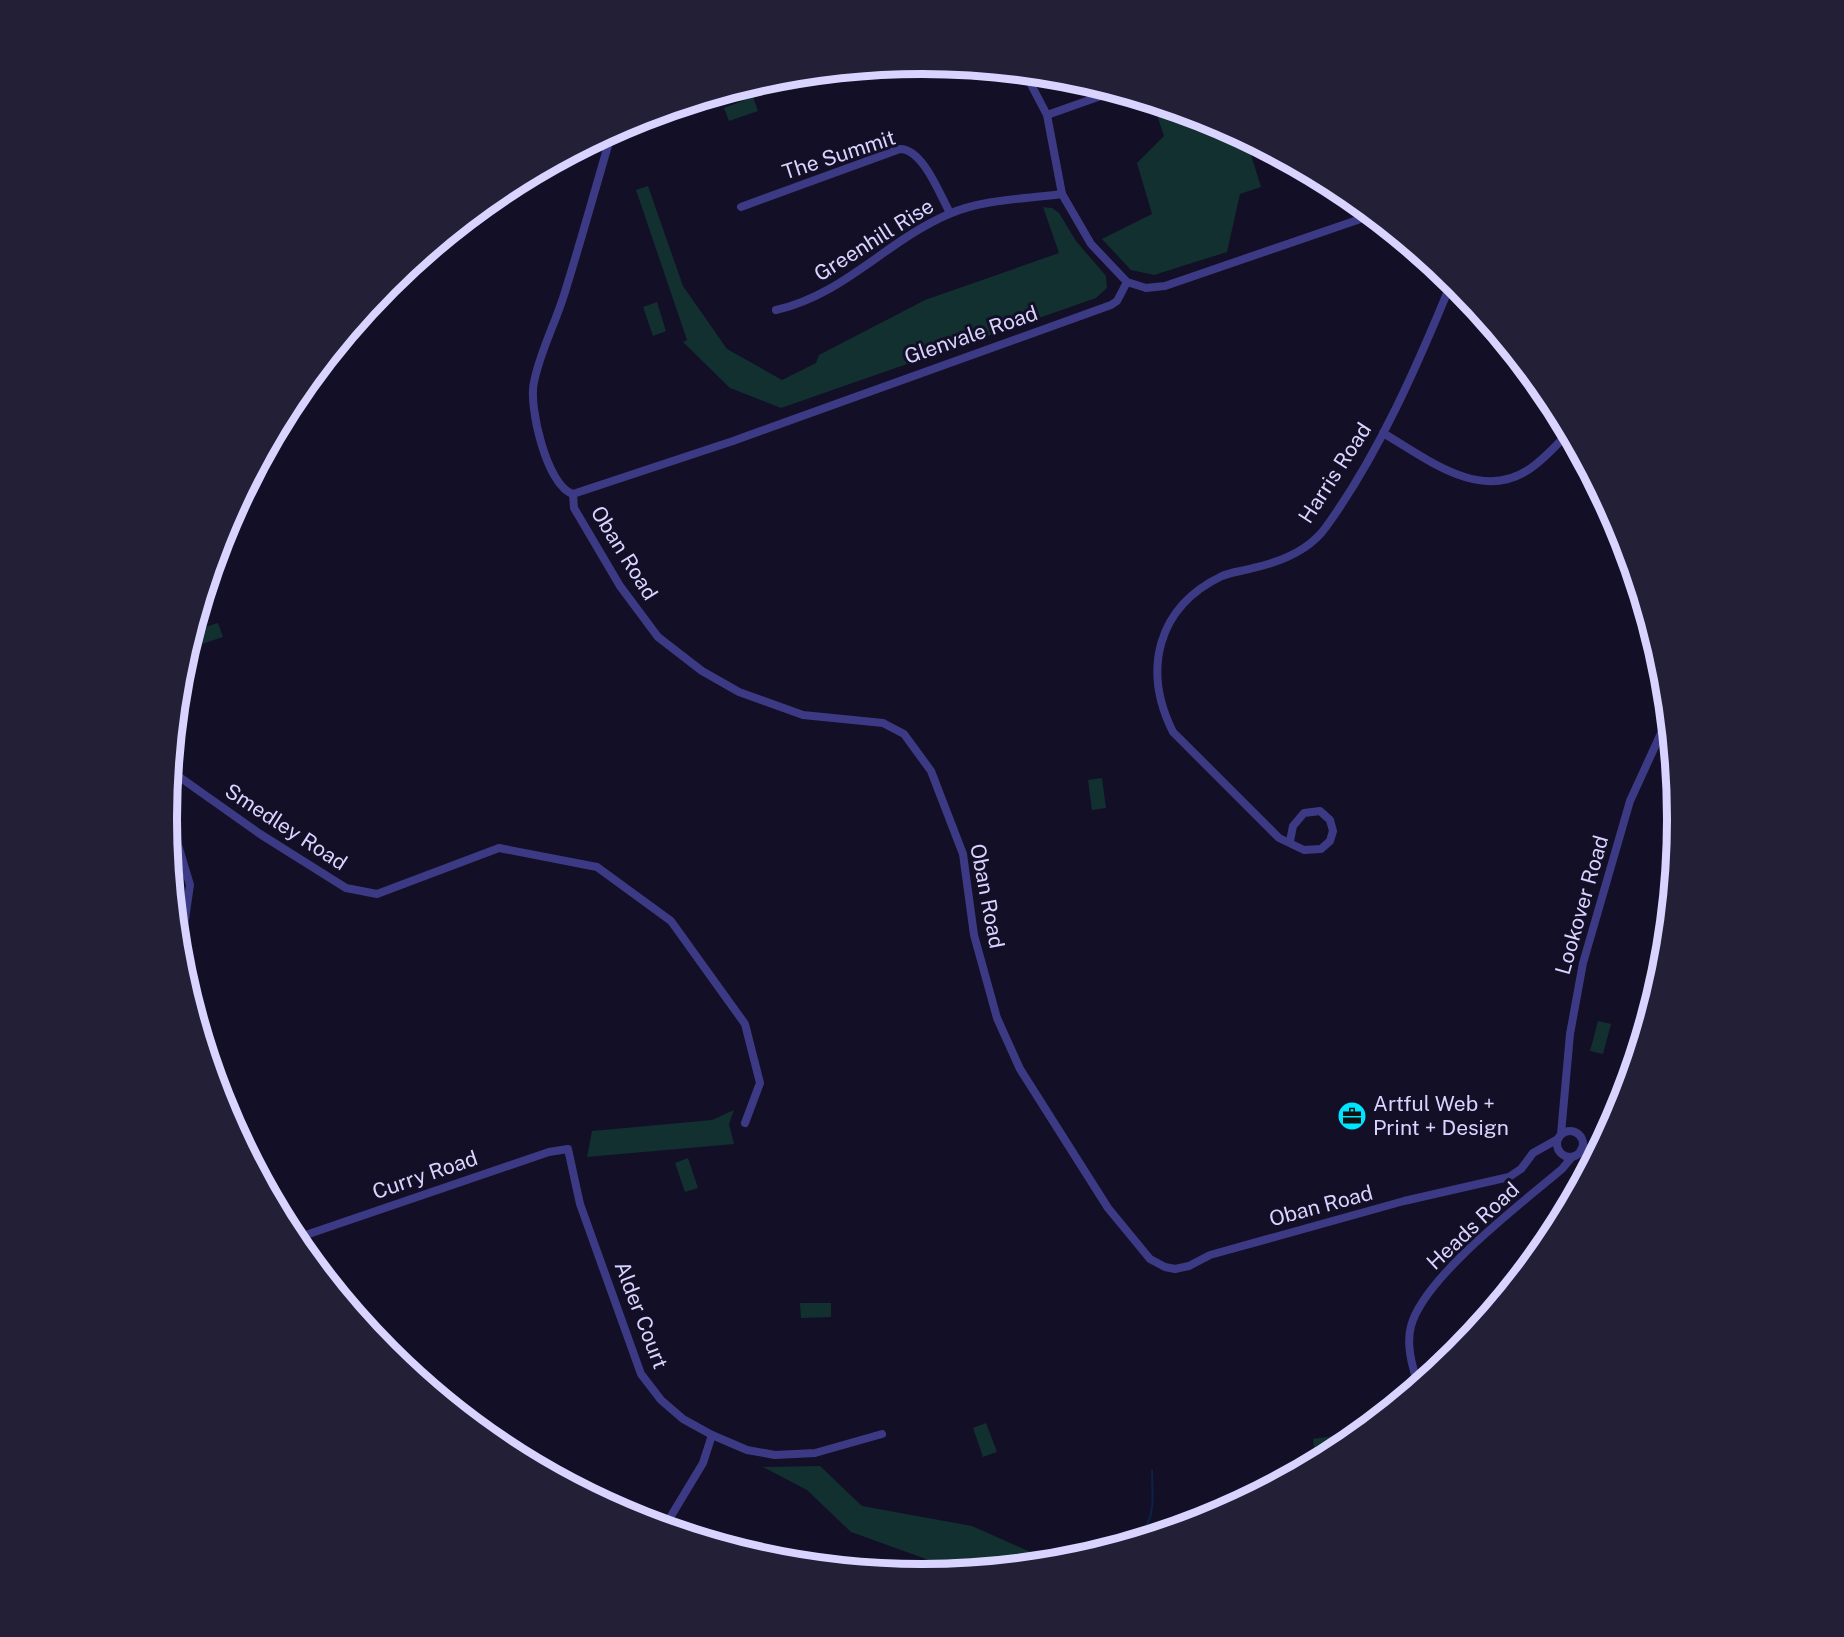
<svg xmlns="http://www.w3.org/2000/svg" width="1844" height="1637" font-family="'Public Sans',sans-serif">
<style>
.green{fill:#12302f}
.lines{fill:none;stroke-linecap:round;stroke-linejoin:round}
.stream{stroke:#0c2248;stroke-width:2}
.minor{stroke:#3d3a85;stroke-width:8}
.labels{text-anchor:middle;stroke-width:6;stroke-linejoin:round;paint-order:stroke}
.street-label{font-size:21px;fill:#d9d4ff;stroke:#130f26}
.poi-label{font-size:21px;fill:#d9d4ff;stroke:#130f26;text-anchor:start}
.rim{fill:none;stroke:#d9d4ff;stroke-width:8}
</style>
<rect width="100%" height="100%" fill="#130f26"/>
<!-- green -->
<g class="green">
<path d="M753,97L758,111L729,121L724,108Z"/>
<path d="M1153,103L1211,121L1246,139L1261,187L1240,194L1227,252L1154,275L1131,270L1102,239L1152,214L1137,163L1164,136Z"/>
<path d="M521,180L525,191L495,200L494,197Z"/>
<path d="M648,186L683,286L727,349L782,380L816,363L819,355L925,300L1059,253L1043,207L1052,208L1059,213L1076,241L1106,276L1107,288L1096,298L781,408L730,388L683,342L687,340L636,190Z"/>
<path d="M657,302L666,331L653,336L643,307Z"/>
<path d="M218,623L223,637L193,647L191,639L193,631Z"/>
<path d="M1102,778L1106,808L1092,810L1088,780Z"/>
<path d="M1598,1021L1611,1024L1603,1054L1590,1051Z"/>
<path d="M734,1110L729,1124L734,1144L587,1157L592,1131L712,1120Z"/>
<path d="M688,1158L698,1188L685,1192L675,1163Z"/>
<path d="M800,1303H831V1317L801,1318Z"/>
<path d="M986,1423L997,1452L983,1457L973,1428Z"/>
<path d="M1348,1434L1349,1441C1338,1449 1329,1454 1315,1456L1313,1439Z"/>
<path d="M820,1466L862,1506L972,1526L1046,1559L1047,1562L952,1571L940,1564L851,1532L807,1490L763,1467Z"/>
</g>
<g class="lines">
<!-- stream -->
<path class="stream" d="M1133,1540C1158,1522 1152,1498 1152,1470"/>
<!-- minor -->
<g class="minor">
<path d="M1025,73L1047,115L1062,194L1091,244L1127,282L1146,288L1165,286L1372,215"/>
<path d="M813,74H815"/>
<path d="M1122,93V94"/>
<path d="M1047,115L1115,91"/>
<path d="M741,207L900,149C923,149 940,195 950,213"/>
<path d="M776,310C845,294 886,241 949,214C983,199 1025,199 1062,194"/>
<path d="M1383,433C1426,458 1481,504 1531,468C1545,458 1557,445 1568,433"/>
<path d="M573,494L574,508L620,586L658,637L702,671L739,692L803,715L883,723L904,734L931,771L963,854L974,935L997,1018L1020,1069L1108,1208L1150,1259L1165,1267L1175,1269L1189,1266L1210,1255L1404,1201L1509,1177L1521,1169L1533,1153L1558,1139"/>
<path d="M573,494L733,441L1111,305L1117,301L1127,282"/>
<path d="M573,494C547,487 528,405 534,382C540,352 555,324 564,295C581,241 596,186 612,132"/>
<path d="M171,771L260,834L346,888L377,894L499,848L597,867L671,921L745,1024L760,1083L745,1123"/>
<path d="M169,792L178,845L190,885L180,953"/>
<path d="M1290,841L1293,826L1304,813L1320,811L1330,820L1333,831L1330,841L1321,849L1304,850L1279,838L1173,732C1142,670 1157,607 1222,576C1231,572 1243,571 1253,568C1280,562 1309,551 1326,527C1379,454 1418,364 1452,281"/>
<circle cx="1570" cy="1144" r="13"/>
<path d="M1561,1134L1570,1034L1583,963L1630,801L1668,718"/>
<path d="M1581,1150L1600,1146"/>
<path d="M294,1239L549,1152L568,1149L580,1204L641,1374L661,1400L683,1419L712,1435L747,1450L775,1455L815,1453L882,1434"/>
<path d="M1418,1384C1412,1366 1406,1345 1411,1326C1424,1277 1522,1203 1562,1169L1572,1157"/>
<path d="M665,1526L703,1463L712,1435"/>
</g>
</g>
<!-- icons -->
<defs>
<g id="office-disc" transform="scale(1.5)"><circle r="9.5" fill="#00e5ff" stroke="#130f26"/><path d="M-6-3h4V-5.5h4V-3h4V5H-6ZM-1-4.5V-3h2v-1.5ZM-6 0V1H6V0Z" fill="#111"/></g>
</defs>
<g fill-rule="evenodd">
<use href="#office-disc" x="1352" y="1116"/>
</g>
<g class="labels">
<!-- street labels -->
<g class="street-label">
<text transform="translate(839 155) rotate(-18)" y="7">The Summit</text>
<text transform="translate(874 240) rotate(-32)" y="7">Greenhill Rise</text>
<text transform="translate(971 335) rotate(-19)" y="7">Glenvale Road</text>
<text transform="translate(1335 473) rotate(-57)" y="7">Harris Road</text>
<text transform="translate(624 553) rotate(58)" y="7">Oban Road</text>
<text transform="translate(286 827) rotate(33)" y="7">Smedley Road</text>
<text transform="translate(987 896) rotate(79)" y="7">Oban Road</text>
<text transform="translate(1582 905) rotate(-74)" y="7">Lookover Road</text>
<text transform="translate(425 1175) rotate(-19)" y="7">Curry Road</text>
<text transform="translate(1321 1206) rotate(-15)" y="7">Oban Road</text>
<text transform="translate(1473 1226) rotate(-43)" y="7">Heads Road</text>
<text transform="translate(641 1315) rotate(69)" y="7">Alder Court</text>
</g>
<!-- poi labels -->
<g class="poi-label">
<text x="1373" y="1111">Artful Web +<tspan x="1373" dy="24">Print + Design</tspan></text>
</g>
</g>
<!-- crop -->
<path d="M0 0H1844V1637H0ZM177 819a745 745 0 1 1 1490 0a745 745 0 1 1-1490 0Z" fill="#231f37" fill-rule="evenodd"/>
<path class="rim" d="M177 819a745 745 0 1 1 1490 0a745 745 0 1 1-1490 0Z"/>
</svg>
